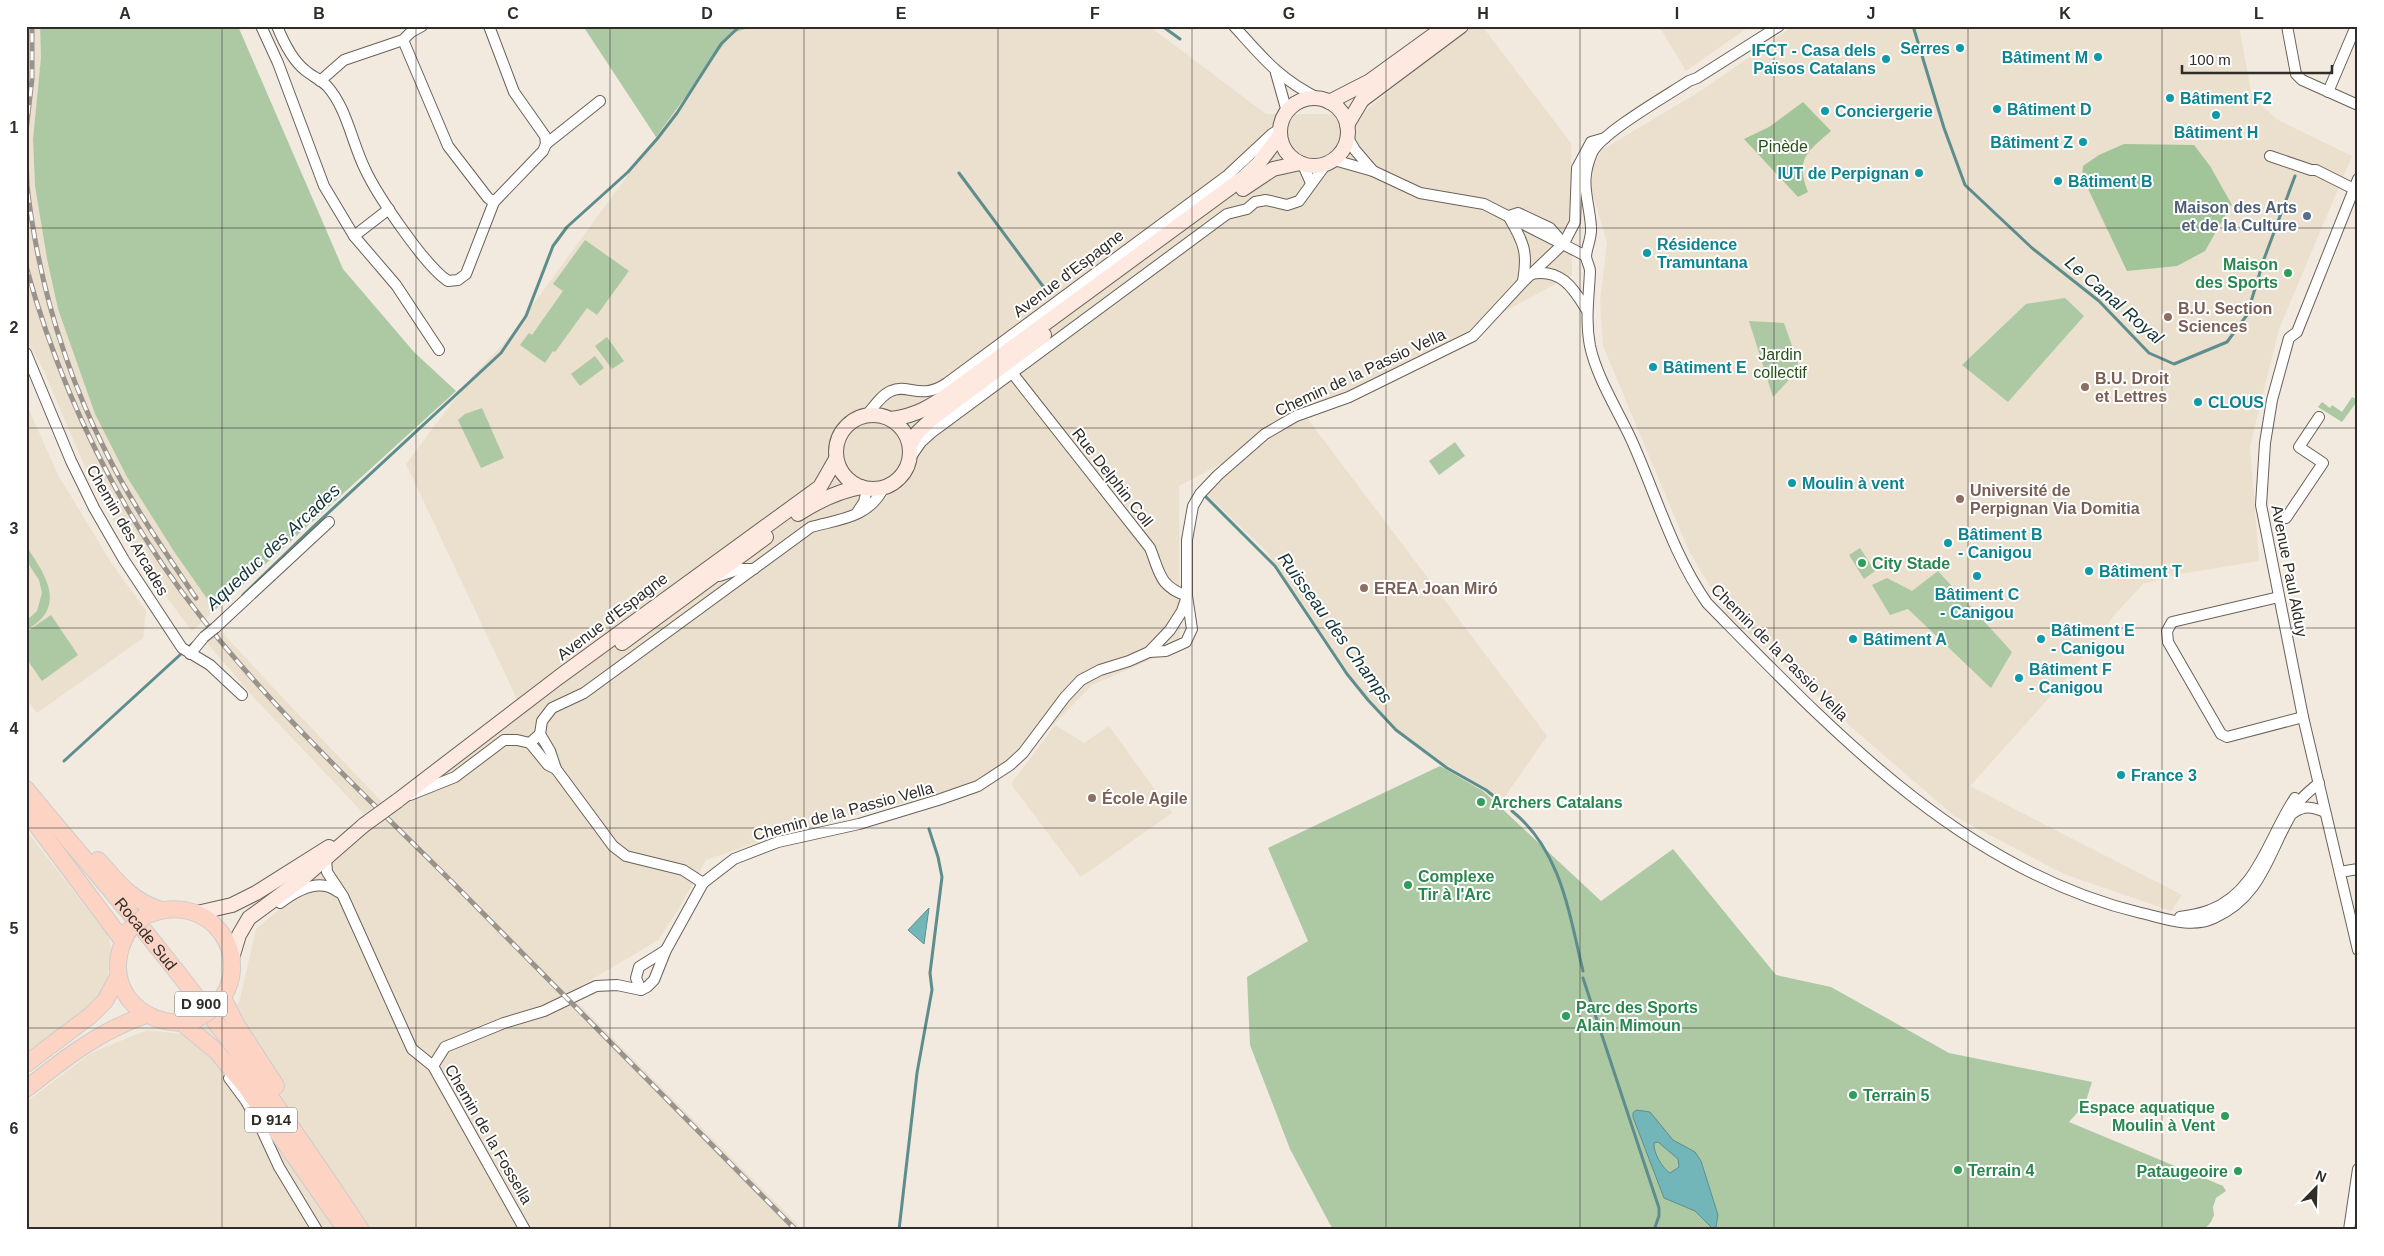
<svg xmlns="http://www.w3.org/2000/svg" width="2384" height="1256" font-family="Helvetica,sans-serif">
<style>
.built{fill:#ebdfce}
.green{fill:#acc9a4}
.forest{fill:#a2c499}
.water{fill:#72b6ba;stroke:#5e8d8e;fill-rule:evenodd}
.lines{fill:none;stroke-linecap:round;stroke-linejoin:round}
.stream{stroke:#5e8d8e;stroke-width:3}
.street-casing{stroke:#696259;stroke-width:12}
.secondary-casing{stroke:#696259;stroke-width:16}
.primary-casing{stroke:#cdcdcc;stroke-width:18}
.street{stroke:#fff;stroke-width:10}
.secondary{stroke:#fee9e1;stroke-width:14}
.primary{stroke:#fdd3c4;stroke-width:16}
.rail-casing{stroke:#99938b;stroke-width:5}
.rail{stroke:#fff;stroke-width:3;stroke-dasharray:9;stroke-linecap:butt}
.street-bridge-casing{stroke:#696259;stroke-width:12;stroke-linecap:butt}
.secondary-bridge-casing{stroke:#696259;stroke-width:16;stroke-linecap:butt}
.primary-bridge-casing{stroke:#cdcdcc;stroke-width:18;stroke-linecap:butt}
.street-bridge{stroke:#fff;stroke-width:10}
.secondary-bridge{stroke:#fee9e1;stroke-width:14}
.primary-bridge{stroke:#fdd3c4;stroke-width:16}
.grid{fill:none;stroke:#302d29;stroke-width:1;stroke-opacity:0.55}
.culture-dot{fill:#0f9aa8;stroke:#fff;stroke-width:2}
.service-dot{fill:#5c6f8a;stroke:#fff;stroke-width:2}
.leisure-dot{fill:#2e9e5b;stroke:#fff;stroke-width:2}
.education-dot{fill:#8d6e63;stroke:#fff;stroke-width:2}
.labels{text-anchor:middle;stroke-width:4;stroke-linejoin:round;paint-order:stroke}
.shield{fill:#fff;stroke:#6e6c69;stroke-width:1}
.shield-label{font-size:15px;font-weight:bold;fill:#302d29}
.culture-label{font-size:16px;font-weight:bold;fill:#0d838f;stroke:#fff;text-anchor:start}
.park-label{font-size:16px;fill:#245017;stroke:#fff}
.service-label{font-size:16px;font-weight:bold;fill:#4e5e75;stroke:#fff;text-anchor:end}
.leisure-label{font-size:16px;font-weight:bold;fill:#27864d;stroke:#fff;text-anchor:start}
.street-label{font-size:16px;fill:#302d29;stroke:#fff}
.education-label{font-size:16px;font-weight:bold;fill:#785e54;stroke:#fff;text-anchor:start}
.water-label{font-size:18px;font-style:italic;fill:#133537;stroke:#fff}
.neatline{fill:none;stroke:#302d29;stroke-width:2}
.grid-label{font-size:16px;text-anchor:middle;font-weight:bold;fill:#302d29}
</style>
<rect width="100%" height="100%" fill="#f2eadf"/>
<!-- built -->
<g class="built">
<path d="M26,26H40L41,57L33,139L35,186L47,259L58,309L95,414L127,477L175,553L215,610L192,631L129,547L93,486L44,371L26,339Z"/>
<path d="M756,26H1149L1266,114H1362L1466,26H1482L1571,143L1572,275L1307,418L1547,736L1502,801L1487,789L1446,765L1397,729L1369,700L1348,674L1266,551L1205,493L1270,438L1179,486L1180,647L1092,685L1004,776L776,836L706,860L678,910L658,940L556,1001L563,1008L577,1002L803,1230H26V1102L91,1053L147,1030L190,1035L239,1003L256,929L391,813L517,699L406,464L470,379L507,340L732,33Z"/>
<path d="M1659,26H1750L1686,71Z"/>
<path d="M1793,26H2239L2252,97L2278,120L2352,156L2279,329L2250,446L2259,561L2180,574L2143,584L2116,613L2066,679L1970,786L2182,895L2171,911L2064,874L1954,816L1848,724L1727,614L1689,551L1603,346L1600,301L1607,243L1591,188L1593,167L1602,150L1707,87Z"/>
<path d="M26,403L58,475L112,564L146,611L143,638L37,713L26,698Z"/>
<path d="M220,630L264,678L382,802L364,814L257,701L207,643Z"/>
<path d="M1055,725L1084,743L1109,726L1172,813L1081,877L1011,784Z"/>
<path d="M26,830L108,936L111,947L108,977L102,993L91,1007L26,1052Z"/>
</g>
<!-- green -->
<g class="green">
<path d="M40,26H238L343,269L414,352L456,391L215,610L175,553L127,477L95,414L58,309L47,259L35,186L33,139L41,57Z"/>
<path d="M583,26H756L732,33L656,137Z"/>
<path d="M585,240L629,271L597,315L587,308L555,352L553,351L545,363L520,345L529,333L532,335L563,291L553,284Z"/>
<path d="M2065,298L2084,316L2008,402L1962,365L2026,304Z"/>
<path d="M1749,321L1784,323L1800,368L1773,397Z"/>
<path d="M607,337L624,361L612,369L595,346Z"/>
<path d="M595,356L604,368L580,386L571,374Z"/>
<path d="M2352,397L2358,400L2342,422L2318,407L2322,402L2330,408L2332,405L2342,412Z"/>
<path d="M482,408L504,458L481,468L458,420L465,414Z"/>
<path d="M1455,442L1465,456L1439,475L1429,461Z"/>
<path d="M26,546C46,575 68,608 26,630V621L37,611L42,593L39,580L26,560Z"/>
<path d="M1860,548L1875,571L1864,579L1849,555Z"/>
<path d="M1938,571L2012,652L1991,688L1908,609L1890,615L1872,585L1887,578L1912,591Z"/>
<path d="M51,615L78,655L42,681L26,658V632Z"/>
<path d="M1440,766L1483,791L1601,901L1673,849L1776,975L1831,987L1949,1053L2092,1082L2085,1104L2069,1122L2223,1186L2226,1191L2216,1198L2213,1207L2214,1215L2211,1222L2204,1230H1333L1290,1149L1250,1045L1247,977L1308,941L1268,848Z"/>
</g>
<!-- forest -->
<g class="forest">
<path d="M1803,102L1831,131C1807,152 1795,159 1808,192L1798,197L1744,139L1769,127Z"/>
<path d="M2124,144L2194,145L2210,166L2232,205L2224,209L2225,216L2205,251L2177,266L2127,271L2082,176L2083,166L2099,155Z"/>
</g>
<!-- water -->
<g class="water">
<path d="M929,908L924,944L908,930Z"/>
<path d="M1636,1110L1650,1112L1673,1140L1695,1152L1701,1161L1718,1215L1716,1227L1712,1228L1695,1211L1664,1198L1633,1117V1113ZM1658,1142L1678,1159L1679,1167L1670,1173C1662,1168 1653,1152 1654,1143Z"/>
</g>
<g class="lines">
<!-- stream -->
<g class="stream">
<path d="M862,26H869"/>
<path d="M1162,26L1180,39"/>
<path d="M1913,26L1944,128L1965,185L2032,248L2099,301L2149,353L2174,364L2227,342L2247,315L2264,259L2295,176"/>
<path d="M959,173L1048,293"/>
<path d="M1204,495L1275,566L1347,674L1368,700L1396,730L1447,768L1486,790L1501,802"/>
<path d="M243,595L313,527L501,353L526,316L553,246L567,227L628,172L657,139L677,113L721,44L740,26"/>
<path d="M64,761L193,643"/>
<path d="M1512,811C1561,850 1569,913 1583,971"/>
<path d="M1583,978L1659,1208V1216L1654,1230"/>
<path d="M899,1230L917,1073L932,990L930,973L942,877L938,857L929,829"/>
<path d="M1277,1230L1278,1229"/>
</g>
<!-- street casing -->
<g class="street-casing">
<g id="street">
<path d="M261,26L278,63L324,186L354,236L396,285L439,350"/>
<path d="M277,26C283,41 293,61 306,71C312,76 321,80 327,86C347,108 352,143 365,169C377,195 425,266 448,281L458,280L466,274L494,202L543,151L546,144L600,101"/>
<path d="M489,26L514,92L545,136L546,144"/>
<path d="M1234,26C1263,58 1280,80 1320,99"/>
<path d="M1779,26L1697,78L1689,81C1668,95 1601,133 1592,153C1579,183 1589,198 1591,227C1592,237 1587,246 1586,256C1586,261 1590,266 1590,271C1589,296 1585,320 1590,346C1597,378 1617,409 1631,439C1656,494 1672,553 1707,603C1831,729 1961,870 2141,913C2164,918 2191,929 2214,918C2267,894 2269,844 2299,802C2304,795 2312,789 2319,783"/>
<path d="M2287,26L2296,74L2302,80L2358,105"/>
<path d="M403,40L448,146L488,198L494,202"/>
<path d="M1276,73L1287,112"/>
<path d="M320,81L344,60L403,40L411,32L422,26"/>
<path d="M2328,92L2356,26"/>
<path d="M1348,138L1355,150L1373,171"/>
<path d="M2270,156L2311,170H2316L2358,191"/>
<path d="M1334,160L1373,171L1420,193L1484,204L1586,256"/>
<path d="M1303,165L1311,183"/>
<path d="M2358,179L2297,332L2289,338L2272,400L2265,443L2261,505L2303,717L2358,950"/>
<path d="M1509,216L1518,213L1550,228L1563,243"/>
<path d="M1510,219C1524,243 1528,253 1523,281"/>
<path d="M354,236L389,209"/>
<path d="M1531,274C1560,268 1573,287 1586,309"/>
<path d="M26,353L71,461L94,508L124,560L182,648L210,665L242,695"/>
<path d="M1013,374L1150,548C1160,573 1159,586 1187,596L1192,629L1186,642L1166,651L1149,652"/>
<path d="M866,416C873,408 881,395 891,391C908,383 921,401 947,383L1228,175L1272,134L1280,129"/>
<path d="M910,458L921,442L931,433L1227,214L1247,209L1255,202L1266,200L1287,205L1299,201L1326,164"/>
<path d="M858,511L864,502L867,489"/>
<path d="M2286,518L2323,463L2299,447L2319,417"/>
<path d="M719,576L740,569H754"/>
<path d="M2279,597L2172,622L2167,631L2168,642L2221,734L2227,737L2303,717"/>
<path d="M215,628L329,522"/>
<path d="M190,654L204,637"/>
<path d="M540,734L550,751L556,769"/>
<path d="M530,743L540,734L542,721L552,708L584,693L811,527C840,519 869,518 884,487"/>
<path d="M530,743L548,765L556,769L613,846L626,856L683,870L703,883"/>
<path d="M410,795L455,777L504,740H517L530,743"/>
<path d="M2293,813C2305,805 2312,807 2325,812"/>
<path d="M326,858L327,872L343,896L412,1049L433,1066L525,1230"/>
<path d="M2340,872L2358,869"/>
<path d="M280,903C297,890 320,877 338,892"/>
<path d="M2180,917C2190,915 2201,914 2210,910C2258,892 2269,836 2295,798"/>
<path d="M641,990L636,978L639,967L666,950"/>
<path d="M433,1066L445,1047L504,1023L544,1011L596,986L617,985L641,990L647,987L654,980L666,950L703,883L734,859L778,842L859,824L938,800L978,786L1010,765L1023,753L1065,697L1081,680L1100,670L1129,661L1149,652L1170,630L1182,611L1187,596V540L1193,506L1200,494L1218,475L1265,434L1296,416L1349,397L1473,336L1523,282L1564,243L1575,222L1577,168L1591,142L1605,138"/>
<path d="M229,1078L246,1101L260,1126L279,1167L317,1230"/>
<path d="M2349,1230L2358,1169"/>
</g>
</g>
<!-- secondary casing -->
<g class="secondary-casing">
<g id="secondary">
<circle cx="1314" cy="132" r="34"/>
<path d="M1329,102L1370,81L1446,26"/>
<path d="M1347,125L1362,100L1461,26"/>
<path d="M1243,189L1273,169L1300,163"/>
<circle cx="873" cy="452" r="37"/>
<path d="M891,419C916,416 932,406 953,391L1243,178L1259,163L1280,135"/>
<path d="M910,445L918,432L933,418L1044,335"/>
<path d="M798,514C818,501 838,491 861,487"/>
<path d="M622,643L766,537"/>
<path d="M397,801L559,677L820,487L836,459"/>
<path d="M197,913L232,905L256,893L329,847"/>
<path d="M232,958L239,935L249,918L302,879L364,825"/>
</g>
</g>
<!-- primary casing -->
<g class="primary-casing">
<g id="primary">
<path id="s1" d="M26,789C71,844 118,897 162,953C233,1041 298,1135 361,1230"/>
<path d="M26,811L123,941"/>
<path d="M98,860C119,883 130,900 161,910"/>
<path d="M151,914C209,891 258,957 217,1005"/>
<path d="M128,932C99,982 137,1029 192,1022"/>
<path d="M223,998L236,1024L276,1086"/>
<path d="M182,1023L216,1051L246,1087L346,1230"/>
<path d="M26,1064L91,1015L105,1001L118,977"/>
<path d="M26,1089C64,1059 99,1031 146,1015"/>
</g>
</g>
<!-- street -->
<use href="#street" class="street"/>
<!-- secondary -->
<use href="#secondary" class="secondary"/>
<!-- primary -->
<use href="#primary" class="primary"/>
<!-- rail casing -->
<g class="rail-casing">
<g id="rail">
<path d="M26,132L32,79V26"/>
<path d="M26,157L27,182"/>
<path d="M26,176C36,272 62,365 106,452C131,503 164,550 196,598"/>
<path d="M26,266C61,393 119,513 201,617C276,713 370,800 456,886C569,1001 683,1115 796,1230"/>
</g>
</g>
<!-- rail -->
<use href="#rail" class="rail"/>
<!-- street-bridge casing -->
<g class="street-bridge-casing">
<path id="street-bridge" d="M204,637L215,628"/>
</g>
<!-- secondary-bridge casing -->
<g class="secondary-bridge-casing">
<path id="secondary-bridge" d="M364,825L397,801"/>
</g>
<!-- primary-bridge casing -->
<g class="primary-bridge-casing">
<g id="primary-bridge">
<path d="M128,931L144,917"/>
<path d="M194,1021L216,1007"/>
</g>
</g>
<!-- street-bridge -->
<use href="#street-bridge" class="street-bridge"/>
<!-- secondary-bridge -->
<use href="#secondary-bridge" class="secondary-bridge"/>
<!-- primary-bridge -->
<use href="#primary-bridge" class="primary-bridge"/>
</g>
<!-- grid -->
<path class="grid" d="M222,26V1230M416,26V1230M610,26V1230M804,26V1230M998,26V1230M1192,26V1230M1386,26V1230M1580,26V1230M1774,26V1230M1968,26V1230M2162,26V1230M26,228H2358M26,428H2358M26,628H2358M26,828H2358M26,1028H2358"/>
<!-- markers -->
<g class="culture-dot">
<circle cx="1960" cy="48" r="5"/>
<circle cx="2098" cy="57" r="5"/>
<circle cx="1886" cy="59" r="5"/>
<circle cx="2170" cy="98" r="5"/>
<circle cx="1997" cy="109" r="5"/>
<circle cx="1825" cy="111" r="5"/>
<circle cx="2216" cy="115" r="5"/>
<circle cx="2083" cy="142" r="5"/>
<circle cx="1919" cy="173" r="5"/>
<circle cx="2058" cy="181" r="5"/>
<circle cx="1647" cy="253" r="5"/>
<circle cx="1653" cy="367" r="5"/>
<circle cx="2198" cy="402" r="5"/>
<circle cx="1792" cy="483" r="5"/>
<circle cx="1948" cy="543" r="5"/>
<circle cx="2089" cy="571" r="5"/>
<circle cx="1977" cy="576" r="5"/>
<circle cx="1853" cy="639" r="5"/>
<circle cx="2041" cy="639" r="5"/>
<circle cx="2019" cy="678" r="5"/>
<circle cx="2121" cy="775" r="5"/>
</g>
<circle class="service-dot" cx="2307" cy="216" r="5"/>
<g class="leisure-dot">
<circle cx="2288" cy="273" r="5"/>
<circle cx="1862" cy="563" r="5"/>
<circle cx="1481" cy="802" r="5"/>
<circle cx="1408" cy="885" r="5"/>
<circle cx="1566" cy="1016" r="5"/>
<circle cx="1853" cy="1095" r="5"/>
<circle cx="2225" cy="1116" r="5"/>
<circle cx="1958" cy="1170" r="5"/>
<circle cx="2238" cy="1171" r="5"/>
</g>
<g class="education-dot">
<circle cx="2168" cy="317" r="5"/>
<circle cx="2085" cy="387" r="5"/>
<circle cx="1960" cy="499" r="5"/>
<circle cx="1364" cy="588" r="5"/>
<circle cx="1092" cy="798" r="5"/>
</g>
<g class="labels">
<!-- shield labels -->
<g class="shield">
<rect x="175" y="991.5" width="52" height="25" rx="4"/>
<rect x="245" y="1107.5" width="52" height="25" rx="4"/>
</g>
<g class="shield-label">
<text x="201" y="1009">D 900</text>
<text x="271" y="1125">D 914</text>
</g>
<!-- culture labels -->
<g class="culture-label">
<text x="1950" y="54" text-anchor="end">Serres</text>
<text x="1876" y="56" text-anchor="end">IFCT - Casa dels<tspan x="1876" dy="18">Països Catalans</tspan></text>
<text x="2088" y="63" text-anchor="end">Bâtiment M</text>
<text x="2180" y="104">Bâtiment F2</text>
<text x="2007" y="115">Bâtiment D</text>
<text x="1835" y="117">Conciergerie</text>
<text x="2216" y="138" text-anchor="middle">Bâtiment H</text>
<text x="2073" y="148" text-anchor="end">Bâtiment Z</text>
<text x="1909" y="179" text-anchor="end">IUT de Perpignan</text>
<text x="2068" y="187">Bâtiment B</text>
<text x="1657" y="250">Résidence<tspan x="1657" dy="18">Tramuntana</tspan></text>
<text x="1663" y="373">Bâtiment E</text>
<text x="2208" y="408">CLOUS</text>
<text x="1802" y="489">Moulin à vent</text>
<text x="1958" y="540">Bâtiment B<tspan x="1958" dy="18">- Canigou</tspan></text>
<text x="2099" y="577">Bâtiment T</text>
<text x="1977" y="600" text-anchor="middle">Bâtiment C<tspan x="1977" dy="18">- Canigou</tspan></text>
<text x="2051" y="636">Bâtiment E<tspan x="2051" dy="18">- Canigou</tspan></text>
<text x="1863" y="645">Bâtiment A</text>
<text x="2029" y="675">Bâtiment F<tspan x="2029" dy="18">- Canigou</tspan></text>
<text x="2131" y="781">France 3</text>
</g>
<!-- park labels -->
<g class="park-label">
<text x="1783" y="152">Pinède</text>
<text x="1780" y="360">Jardin<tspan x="1780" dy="18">collectif</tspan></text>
</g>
<!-- service labels -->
<g class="service-label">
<text x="2297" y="213">Maison des Arts<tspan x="2297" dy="18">et de la Culture</tspan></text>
</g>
<!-- leisure labels -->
<g class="leisure-label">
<text x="2278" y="270" text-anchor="end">Maison<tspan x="2278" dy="18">des Sports</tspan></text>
<text x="1872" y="569">City Stade</text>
<text x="1491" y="808">Archers Catalans</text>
<text x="1418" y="882">Complexe<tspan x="1418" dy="18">Tir à l'Arc</tspan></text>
<text x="1576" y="1013">Parc des Sports<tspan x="1576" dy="18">Alain Mimoun</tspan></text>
<text x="1863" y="1101">Terrain 5</text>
<text x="2215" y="1113" text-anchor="end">Espace aquatique<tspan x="2215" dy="18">Moulin à Vent</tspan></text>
<text x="1968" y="1176">Terrain 4</text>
<text x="2228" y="1177" text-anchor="end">Pataugeoire</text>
</g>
<!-- street labels -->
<g class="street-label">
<text transform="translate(1068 273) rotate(-37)" y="6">Avenue d'Espagne</text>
<text transform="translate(1360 372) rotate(-25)" y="6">Chemin de la Passio Vella</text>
<text transform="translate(1113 477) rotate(52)" y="6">Rue Delphin Coll</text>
<text transform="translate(128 530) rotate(60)" y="6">Chemin des Arcades</text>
<text transform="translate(2290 571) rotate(79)" y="6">Avenue Paul Alduy</text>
<text transform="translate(612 616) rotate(-37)" y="6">Avenue d'Espagne</text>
<text transform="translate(1780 652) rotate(45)" y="6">Chemin de la Passio Vella</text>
<text transform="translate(843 811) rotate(-15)" y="6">Chemin de la Passio Vella</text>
<text dy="6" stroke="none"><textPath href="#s1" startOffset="188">Rocade Sud</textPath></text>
<text transform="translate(489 1134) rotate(60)" y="6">Chemin de la Fossella</text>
</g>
<!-- education labels -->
<g class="education-label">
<text x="2178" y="314">B.U. Section<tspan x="2178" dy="18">Sciences</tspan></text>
<text x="2095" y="384">B.U. Droit<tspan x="2095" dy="18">et Lettres</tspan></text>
<text x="1970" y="496">Université de<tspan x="1970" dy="18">Perpignan Via Domitia</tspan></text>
<text x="1374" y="594">EREA Joan Miró</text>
<text x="1102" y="804">École Agile</text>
</g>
<!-- water labels -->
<g class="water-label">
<text transform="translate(2114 300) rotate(41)" y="6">Le Canal Royal</text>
<text transform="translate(273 547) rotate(-43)" y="6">Aqueduc des Arcades</text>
<text transform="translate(1335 628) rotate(54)" y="6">Ruisseau des Champs</text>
</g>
</g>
<!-- border -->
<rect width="2384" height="1256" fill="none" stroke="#ffffff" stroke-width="55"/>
<!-- north arrow -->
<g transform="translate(2316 1188) rotate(23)" stroke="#ffffff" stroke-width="4" paint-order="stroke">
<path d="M0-4L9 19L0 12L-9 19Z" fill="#302d29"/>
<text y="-8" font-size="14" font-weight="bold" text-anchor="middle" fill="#302d29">N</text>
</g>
<!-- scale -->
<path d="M2182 65v8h150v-8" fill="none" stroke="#302d29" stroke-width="2.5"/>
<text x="2189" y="65" font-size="15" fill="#302d29" stroke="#ffffff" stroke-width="4" paint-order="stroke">100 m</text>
<rect x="28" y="28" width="2328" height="1200" class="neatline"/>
<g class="grid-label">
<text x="125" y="19">A</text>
<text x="319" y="19">B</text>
<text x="513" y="19">C</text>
<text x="707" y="19">D</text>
<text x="901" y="19">E</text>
<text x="1095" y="19">F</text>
<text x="1289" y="19">G</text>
<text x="1483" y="19">H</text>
<text x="1677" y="19">I</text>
<text x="1871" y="19">J</text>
<text x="2065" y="19">K</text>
<text x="2259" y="19">L</text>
<text x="14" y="133">1</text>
<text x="14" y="333">2</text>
<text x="14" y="534">3</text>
<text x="14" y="734">4</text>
<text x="14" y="934">5</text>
<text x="14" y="1134">6</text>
</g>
</svg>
